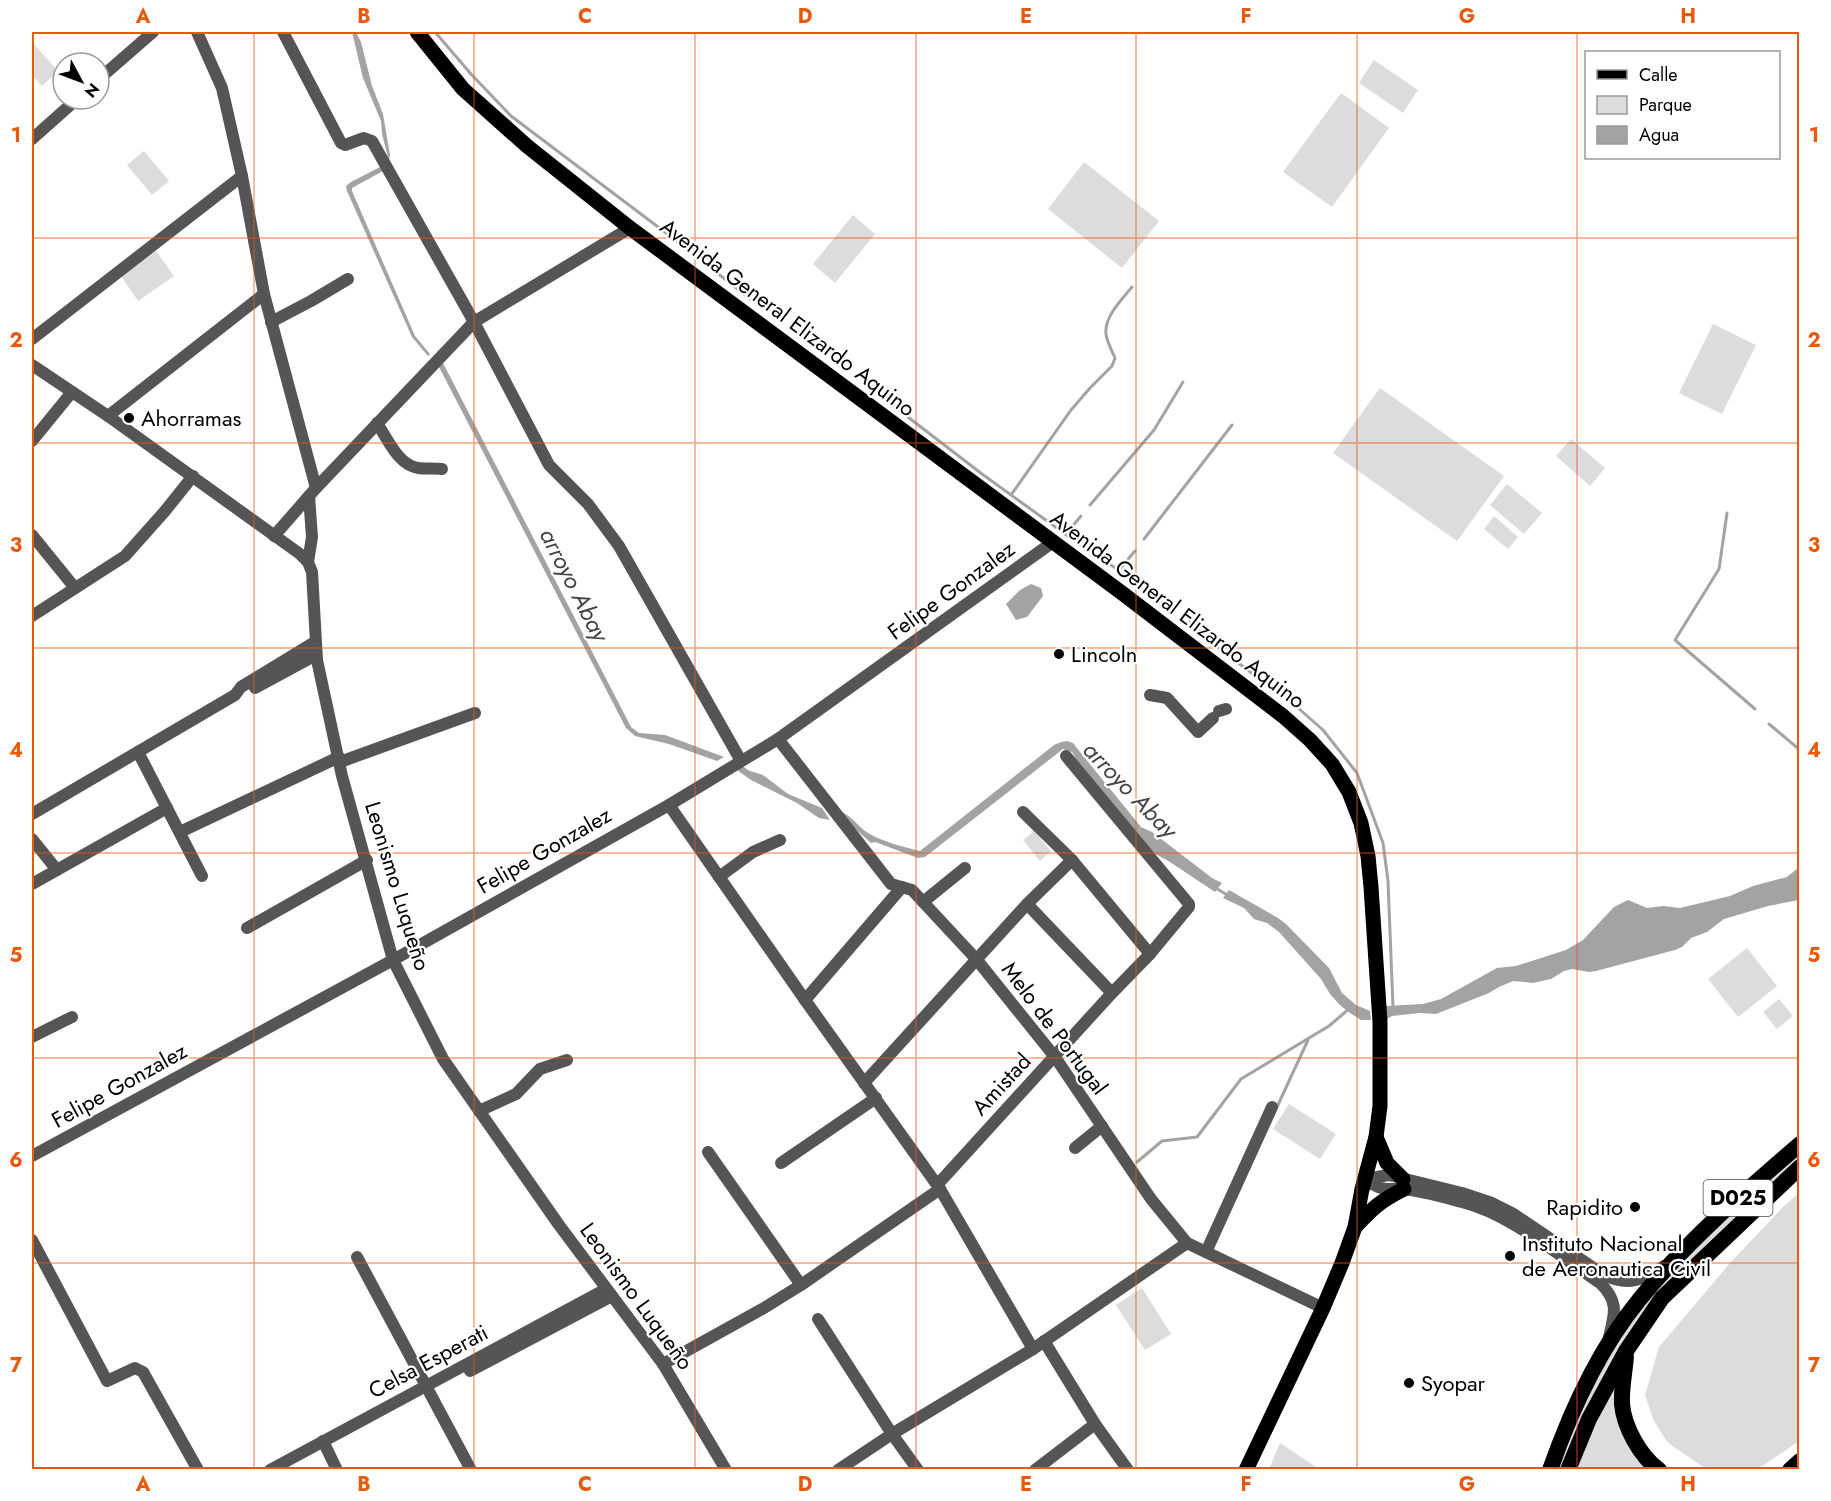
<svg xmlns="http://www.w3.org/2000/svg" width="1831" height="1501" font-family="Jost,sans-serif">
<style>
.green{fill:#dcdcdc}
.water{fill:#a3a3a3}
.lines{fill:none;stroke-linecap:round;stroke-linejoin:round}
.stream{stroke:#a3a3a3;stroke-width:3}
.minor{stroke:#555;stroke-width:12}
.major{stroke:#000;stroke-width:15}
.highway{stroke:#000;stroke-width:16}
.grid{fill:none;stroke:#e8590c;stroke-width:1.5;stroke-opacity:0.55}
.poi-dot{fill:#000;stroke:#fff;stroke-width:2}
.labels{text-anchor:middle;stroke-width:4.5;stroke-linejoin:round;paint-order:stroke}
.shield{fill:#fff;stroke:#4c4c4c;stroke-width:1.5}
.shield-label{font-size:21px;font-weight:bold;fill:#000}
.street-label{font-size:22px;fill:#000;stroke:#fff}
.poi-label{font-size:22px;fill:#000;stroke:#fff;text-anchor:start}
.water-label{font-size:24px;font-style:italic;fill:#444;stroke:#fff}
.neatline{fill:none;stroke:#e8590c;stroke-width:2}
.grid-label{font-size:20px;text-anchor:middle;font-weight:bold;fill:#e8590c}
</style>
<rect width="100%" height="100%" fill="#fff"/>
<!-- green -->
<g class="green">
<path d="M32,42L58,71L42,86L32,75Z"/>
<path d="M1374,60L1418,90L1403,113L1359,83Z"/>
<path d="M1341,93L1389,128L1332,207L1283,172Z"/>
<path d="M144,151L169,181L152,195L127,165Z"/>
<path d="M1084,162L1159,221L1122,268L1048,209Z"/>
<path d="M853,215L875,234L835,283L813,264Z"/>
<path d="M156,251L174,276L138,301L121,276Z"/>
<path d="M1713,324L1756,345L1722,414L1679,393Z"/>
<path d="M1380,388L1504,476L1457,541L1333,453Z"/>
<path d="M1571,439L1605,468L1590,486L1556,456Z"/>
<path d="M1507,484L1542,513L1524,534L1490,505Z"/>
<path d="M1494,516L1518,537L1508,549L1484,529Z"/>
<path d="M1034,831L1051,851L1040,861L1023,840Z"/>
<path d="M1747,948L1777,986L1738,1017L1708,979Z"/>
<path d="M1779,999L1793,1016L1777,1029L1763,1012Z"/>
<path d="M1289,1104L1336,1134L1320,1159L1273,1129Z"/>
<path d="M1799,1154V1162L1711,1240L1676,1275L1562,1469L1556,1470L1601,1367L1643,1305L1706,1235Z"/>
<path d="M1799,1193V1441L1764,1465L1755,1469H1706L1667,1442L1653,1419L1645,1395L1659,1347L1731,1262L1783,1207Z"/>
<path d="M1142,1288L1171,1334L1145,1350L1116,1305Z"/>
<path d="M1613,1383L1650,1469L1621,1468L1575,1470Z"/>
<path d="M1280,1443L1319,1469H1269Z"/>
</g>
<!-- water -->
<g class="water">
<path d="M352,32H356L361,42L372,86L383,114L390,155L389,161L382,134L381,121L363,78Z"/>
<path d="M380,167L383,171L352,188V191L415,336L430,354L428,356L412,337L347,191L346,186L351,182Z"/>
<path d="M443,363L631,727L639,733L665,735L724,757L717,761L669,744L635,736L626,728L439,367Z"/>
<path d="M1031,584L1041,588L1043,596L1027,617L1016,620L1006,604L1020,590Z"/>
<path d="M1067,741L1073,743L1076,747L1141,827L1152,832L1212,878L1222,883L1215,892L1170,862L1152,852L1076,759L1072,752L1063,749L925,857L918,858L875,842L871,843L851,825L842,812C854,818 858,827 868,833C883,842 904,847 920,851L1054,745L1061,742Z"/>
<path d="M742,766L750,771L763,775L788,794L822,808L830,820L819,818L797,803L751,780L737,770Z"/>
<path d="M1798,868L1799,900L1768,906L1724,919L1707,932L1691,938L1682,947L1675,950L1596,971L1589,972L1572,969L1564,971L1551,979L1533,983L1513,981L1499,987L1489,993L1436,1014L1420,1013L1392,1016L1387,1019L1386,1006L1423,1004L1441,999L1497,968L1516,966L1566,950L1583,940L1614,907L1628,900L1647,908L1663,906L1680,908L1730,896L1753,886L1787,877Z"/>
<path d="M1229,890L1278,918L1286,924L1329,968L1342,993L1356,1005L1370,1011L1371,1020H1361L1347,1011L1339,1004L1330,994L1321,979L1279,932L1267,923L1254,919L1244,908L1223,898Z"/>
</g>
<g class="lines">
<!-- stream -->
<g class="stream">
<path d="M435,32L471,74L511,116L678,242L754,302"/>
<path d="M891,404L982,474L1079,544L1123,573L1156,600L1161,602"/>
<path d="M1011,495L1071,410L1090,388L1112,366L1115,358C1112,351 1107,342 1106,334C1104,317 1122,299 1132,287"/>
<path d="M1090,505L1154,430L1183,382"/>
<path d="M1727,513L1719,569L1675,640L1755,709"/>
<path d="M1066,534L1081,516"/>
<path d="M1144,539L1232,425"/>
<path d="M1119,570L1135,551"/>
<path d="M1190,621L1221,650L1297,707L1323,730L1357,773L1383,843L1388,881L1393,1007"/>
<path d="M1769,724L1800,750"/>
<path d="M1214,887L1229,896"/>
<path d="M1277,1107L1308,1040"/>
<path d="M1137,1162L1162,1141L1197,1137L1241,1079L1329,1026L1350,1008"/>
</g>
<!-- minor -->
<g class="minor">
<path d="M197,32L222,88L242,176L264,294L316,488"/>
<path d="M283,32L341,143L345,145L364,138L372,141L474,322L549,465L588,504L619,546L741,761"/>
<path d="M99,79L153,32"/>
<path d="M32,139L77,99"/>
<path d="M271,322L311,301L348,279"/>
<path d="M32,339L242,176"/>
<path d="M32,365L108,416L300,554L308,562L312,572L317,660L342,776L393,960L443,1059L559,1225L663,1364L726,1470"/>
<path d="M108,416L264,294"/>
<path d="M377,423C387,438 398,465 418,468C425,469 434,468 442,469"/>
<path d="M32,441L72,392"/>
<path d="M32,535L75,588"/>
<path d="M274,536L316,488L474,322L630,228"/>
<path d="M308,562L312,537L309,496"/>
<path d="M32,616L125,556L165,511L193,476"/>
<path d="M255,688L316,655"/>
<path d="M1150,695L1167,698L1198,732L1213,718"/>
<path d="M1219,711L1226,709"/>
<path d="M778,739L891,884L912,890L977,960L1055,1057L1151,1199L1187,1243L1323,1308"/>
<path d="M138,752L202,876"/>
<path d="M340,762L475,713"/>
<path d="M669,805L805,1000L940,1189L1033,1349"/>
<path d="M1023,812L1072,860L1150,954"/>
<path d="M32,814L235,695L241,687L315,642"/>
<path d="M180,832L339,757"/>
<path d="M32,839L57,870"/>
<path d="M719,877L753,852L780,840"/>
<path d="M32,884L167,808"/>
<path d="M923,902L965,868"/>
<path d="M1027,904L1112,993"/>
<path d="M247,928L367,860"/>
<path d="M805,1000L902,887"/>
<path d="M32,1037L72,1017"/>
<path d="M864,1083L1027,904L1072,860"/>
<path d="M479,1111L516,1094L540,1069L567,1060"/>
<path d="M1075,1148L1102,1126"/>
<path d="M708,1152L801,1285"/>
<path d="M32,1156L393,960L669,805L778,739L1053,542"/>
<path d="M781,1163L876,1098"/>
<path d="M1368,1176C1370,1181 1372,1184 1376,1186C1384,1191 1395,1188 1403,1189C1423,1191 1443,1197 1462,1202C1510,1214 1558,1255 1600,1283C1619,1301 1615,1313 1609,1337"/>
<path d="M938,1184L1112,993L1150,954L1189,907V904L1066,756"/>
<path d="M1362,1189L1377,1177L1389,1175L1462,1193L1492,1203L1512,1213L1604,1275C1628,1287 1643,1280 1664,1266"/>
<path d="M32,1240L107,1381L135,1368L143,1372L198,1470"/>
<path d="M1206,1252L1272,1107"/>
<path d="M357,1257L471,1470"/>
<path d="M818,1319L892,1434L918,1470"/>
<path d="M1044,1341L1095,1424L1128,1470"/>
<path d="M663,1364L764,1308L801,1285L940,1189"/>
<path d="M470,1371L612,1296"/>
<path d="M323,1441L337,1470"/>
<path d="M270,1470L606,1289"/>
<path d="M838,1470L892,1434L1033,1349L1187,1243"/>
<path d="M1035,1470L1095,1424"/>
</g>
<!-- major -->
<g class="major">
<path d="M417,32L463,89L527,146L630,228L1122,593L1283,716L1310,740L1332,764L1349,792L1361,823L1368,856L1371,887L1380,1022V1106L1376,1137L1362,1189L1355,1227L1342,1263L1323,1308L1246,1470"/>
<path d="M1376,1137L1387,1163L1403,1179"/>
<path d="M1355,1227C1373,1208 1380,1201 1404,1189"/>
</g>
<!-- highway -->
<g class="highway">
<path d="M1626,1356C1625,1371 1621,1389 1622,1404C1624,1427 1640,1456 1659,1470"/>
<path d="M1550,1470C1571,1410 1599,1349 1639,1300C1686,1242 1743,1193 1800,1144"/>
<path d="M1568,1470L1589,1419L1626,1351L1662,1298L1800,1167"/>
<path d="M1790,1470L1800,1461"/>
</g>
</g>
<!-- grid -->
<path class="grid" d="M254,32V1470M474,32V1470M695,32V1470M916,32V1470M1136,32V1470M1357,32V1470M1577,32V1470M32,238H1800M32,443H1800M32,648H1800M32,853H1800M32,1058H1800M32,1263H1800"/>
<!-- markers -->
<g class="poi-dot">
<circle cx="129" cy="418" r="6"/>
<circle cx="1059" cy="654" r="6"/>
<circle cx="1635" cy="1207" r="6"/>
<circle cx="1510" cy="1256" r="6"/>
<circle cx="1409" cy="1383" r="6"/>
</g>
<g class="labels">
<!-- shield labels -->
<rect class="shield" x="1703.5" y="1180" width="69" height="36" rx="4.5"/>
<g class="shield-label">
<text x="1738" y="1205">D025</text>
</g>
<!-- street labels -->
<g class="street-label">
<text transform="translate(788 317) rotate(37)" y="8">Avenida General Elizardo Aquino</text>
<text transform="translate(951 590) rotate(-36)" y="8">Felipe Gonzalez</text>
<text transform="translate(1178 609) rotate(37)" y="8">Avenida General Elizardo Aquino</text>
<text transform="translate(544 850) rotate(-30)" y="8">Felipe Gonzalez</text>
<text transform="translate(398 886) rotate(73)" y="8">Leonismo Luqueño</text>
<text transform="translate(1055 1028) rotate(53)" y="8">Melo de Portugal</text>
<text transform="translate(1001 1084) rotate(-47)" y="8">Amistad</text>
<text transform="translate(119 1085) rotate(-29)" y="8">Felipe Gonzalez</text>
<text transform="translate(637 1296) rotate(54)" y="8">Leonismo Luqueño</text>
<text transform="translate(428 1361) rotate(-28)" y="8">Celsa Esperati</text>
</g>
<!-- poi labels -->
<g class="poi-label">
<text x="141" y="426">Ahorramas</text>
<text x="1071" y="662">Lincoln</text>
<text x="1623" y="1215" text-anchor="end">Rapidito</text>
<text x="1522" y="1251">Instituto Nacional<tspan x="1522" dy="25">de Aeronautica Civil</tspan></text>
<text x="1421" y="1391">Syopar</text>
</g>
<!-- water labels -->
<g class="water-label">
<text transform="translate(574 585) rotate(63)" y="8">arroyo Abay</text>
<text transform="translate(1130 790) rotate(46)" y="8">arroyo Abay</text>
</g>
</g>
<!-- border -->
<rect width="1831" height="1501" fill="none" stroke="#ffffff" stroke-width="66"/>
<!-- legend -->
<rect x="1585" y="51" width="195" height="108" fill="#ffffff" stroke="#999999" stroke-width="1.5"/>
<rect x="1597" y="70" width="30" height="9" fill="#000000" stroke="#999999" stroke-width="1.5"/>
<text x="1639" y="81" font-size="18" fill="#000000">Calle</text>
<rect x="1597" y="96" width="30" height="18" fill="#dcdcdc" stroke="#999999" stroke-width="1.5"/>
<text x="1639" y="111" font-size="18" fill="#000000">Parque</text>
<rect x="1597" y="126" width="30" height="18" fill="#a3a3a3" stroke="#999999" stroke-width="1.5"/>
<text x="1639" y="141" font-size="18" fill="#000000">Agua</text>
<!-- north arrow -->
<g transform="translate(81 81) rotate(131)"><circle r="28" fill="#ffffff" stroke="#999999" stroke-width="1.5"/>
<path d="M0-4.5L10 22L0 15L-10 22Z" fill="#000000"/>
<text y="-9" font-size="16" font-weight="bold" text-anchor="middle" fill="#000000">N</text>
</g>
<rect x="33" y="33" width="1765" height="1435" class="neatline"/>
<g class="grid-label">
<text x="143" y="23">A</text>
<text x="364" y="23">B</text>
<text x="585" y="23">C</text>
<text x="805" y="23">D</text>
<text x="1026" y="23">E</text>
<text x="1246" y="23">F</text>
<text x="1467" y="23">G</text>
<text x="1688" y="23">H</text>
<text x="16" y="142">1</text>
<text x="1814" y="142">1</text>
<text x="16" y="347">2</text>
<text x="1814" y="347">2</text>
<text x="16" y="552">3</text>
<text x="1814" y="552">3</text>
<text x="16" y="757">4</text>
<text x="1814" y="757">4</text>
<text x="16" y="962">5</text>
<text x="1814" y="962">5</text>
<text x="16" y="1167">6</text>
<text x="1814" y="1167">6</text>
<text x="16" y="1372">7</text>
<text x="1814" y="1372">7</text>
<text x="143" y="1491">A</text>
<text x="364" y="1491">B</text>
<text x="585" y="1491">C</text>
<text x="805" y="1491">D</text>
<text x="1026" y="1491">E</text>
<text x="1246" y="1491">F</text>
<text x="1467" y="1491">G</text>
<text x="1688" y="1491">H</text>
</g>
</svg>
